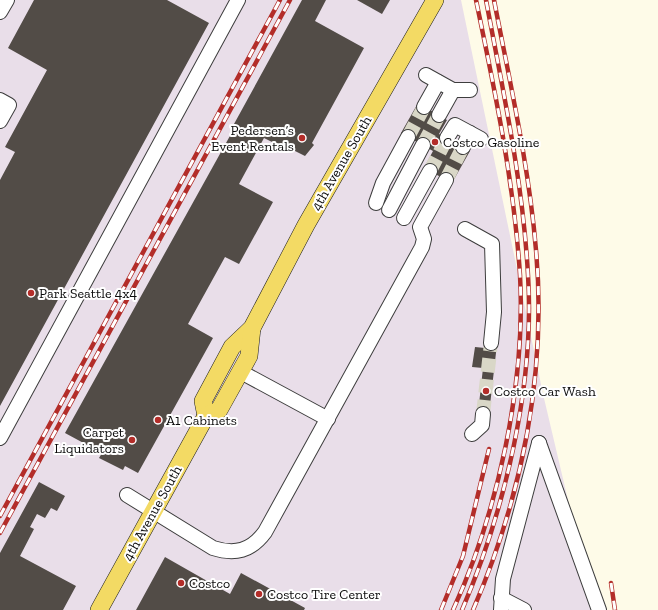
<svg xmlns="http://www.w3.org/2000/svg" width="658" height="610" font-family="'Zilla Slab',serif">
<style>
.industrial{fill:#e9dee9}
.building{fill:#524c47}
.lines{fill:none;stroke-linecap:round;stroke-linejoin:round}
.minor-tunnel{stroke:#d9d7c7;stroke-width:14;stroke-dasharray:14 7;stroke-linecap:butt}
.minor-casing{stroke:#3d3d3d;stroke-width:16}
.major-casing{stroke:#1b1b1b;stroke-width:18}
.minor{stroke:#fff;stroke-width:14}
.major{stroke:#f3da64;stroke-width:17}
.rail-casing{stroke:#b32d29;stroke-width:4.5}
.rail{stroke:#fff;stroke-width:3;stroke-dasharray:9;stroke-linecap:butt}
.poi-dot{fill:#b32d29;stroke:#fff;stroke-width:1.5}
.labels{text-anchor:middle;stroke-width:4;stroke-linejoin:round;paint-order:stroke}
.poi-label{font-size:14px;fill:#0a0a0a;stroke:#fff;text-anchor:start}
.street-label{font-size:14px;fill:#0a0a0a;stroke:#fff}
</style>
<rect width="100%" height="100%" fill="#fefbe8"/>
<!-- industrial -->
<path class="industrial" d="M0,0H461L543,394L594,610H0Z"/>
<!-- building -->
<g class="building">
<path d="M34,0H167L209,23L0,406V180L15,152L5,147L47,70L8,48Z"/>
<path d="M302,0H326L315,21L364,48L312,143L314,145L305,156L293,150L292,152L264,138L239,184L273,202L239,264L225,257L188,324L213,338L138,473L125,466L123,470L99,458L102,453L65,433L236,125L234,124Z"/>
<path d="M357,0H390L382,14Z"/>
<path d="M418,103L447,120L439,134L470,151L452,183L424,168L433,151L401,133Z"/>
<path d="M486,343L497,344L489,414L478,413L483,368L472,367L475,347L485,348Z"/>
<path d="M39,482L65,496L57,511L51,508L45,518L37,514L30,527L34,529L20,556L76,586L63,610H0V553Z"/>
<path d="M165,557L230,594L241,573L305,608L304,610H136Z"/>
</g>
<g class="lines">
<!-- minor-tunnel -->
<g class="minor-tunnel">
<path d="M408,137L424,107"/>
<path d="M423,145L439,115"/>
<path d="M430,171L447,138"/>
<path d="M446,180L463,147"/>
<path d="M483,414L491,343"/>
</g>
<!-- minor casing -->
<g class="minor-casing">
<g id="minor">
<path d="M0,12L7,0"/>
<path d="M426,75L453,90H470"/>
<path d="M0,100L9,105L0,121"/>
<path d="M424,107L438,82"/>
<path d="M439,115L453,90"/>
<path d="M447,138L455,125L481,139"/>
<path d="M463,147L470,133"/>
<path d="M376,203L383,183L408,137"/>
<path d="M389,210L423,145"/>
<path d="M404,218L430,171"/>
<path d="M465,229L492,244L494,312L491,343"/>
<path d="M241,372L328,419"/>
<path d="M472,434L482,425L483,414"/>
<path d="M0,438L238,0"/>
<path d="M539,443L599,610"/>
<path d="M127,495L213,548C235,555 251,551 265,532L422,247L424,239L420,227L446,180"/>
<path d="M501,598L524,610"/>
<path d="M501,610L503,579L539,443"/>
</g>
</g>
<!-- major casing -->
<g class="major-casing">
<g id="major">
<path d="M206,416L203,401L232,347L252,328L306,225L435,0"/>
<path d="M99,610L206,416L219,410L249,356L252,328"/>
</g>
</g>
<!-- minor -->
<use href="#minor" class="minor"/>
<!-- major -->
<use href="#major" class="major"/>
<!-- rail casing -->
<g class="rail-casing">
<g id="rail">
<path d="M0,516L280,0"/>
<path d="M0,533L290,0"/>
<path d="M611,583L615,610"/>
<path d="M441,610L463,556L489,449"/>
<path d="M453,610C498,512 526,383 520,275C514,182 495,91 476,0"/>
<path d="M462,610C505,510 535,384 528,275C523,182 503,91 486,0"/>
<path d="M473,610C522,497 547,373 536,250C529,166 510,83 494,0"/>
</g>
</g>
<!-- rail -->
<use href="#rail" class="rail"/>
</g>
<!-- markers -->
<g class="poi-dot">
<circle cx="302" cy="138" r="4"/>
<circle cx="435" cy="142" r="4"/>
<circle cx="31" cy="293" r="4"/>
<circle cx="486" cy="391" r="4"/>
<circle cx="158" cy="420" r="4"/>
<circle cx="132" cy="440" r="4"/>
<circle cx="181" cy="583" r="4"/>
<circle cx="259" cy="594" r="4"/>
</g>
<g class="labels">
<!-- poi labels -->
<g class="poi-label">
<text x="294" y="135" text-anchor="end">Pedersen’s<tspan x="294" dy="16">Event Rentals</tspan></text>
<text x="443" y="147">Costco Gasoline</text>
<text x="39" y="298">Park Seattle 4x4</text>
<text x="494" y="396">Costco Car Wash</text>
<text x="166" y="425">A1 Cabinets</text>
<text x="124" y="437" text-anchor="end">Carpet<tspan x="124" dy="16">Liquidators</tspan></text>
<text x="189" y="588">Costco</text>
<text x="267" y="599">Costco Tire Center</text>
</g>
<!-- street labels -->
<g class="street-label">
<text transform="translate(341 163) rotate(-60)" y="5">4th Avenue South</text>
<text transform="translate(152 513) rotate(-61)" y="5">4th Avenue South</text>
</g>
</g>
</svg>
